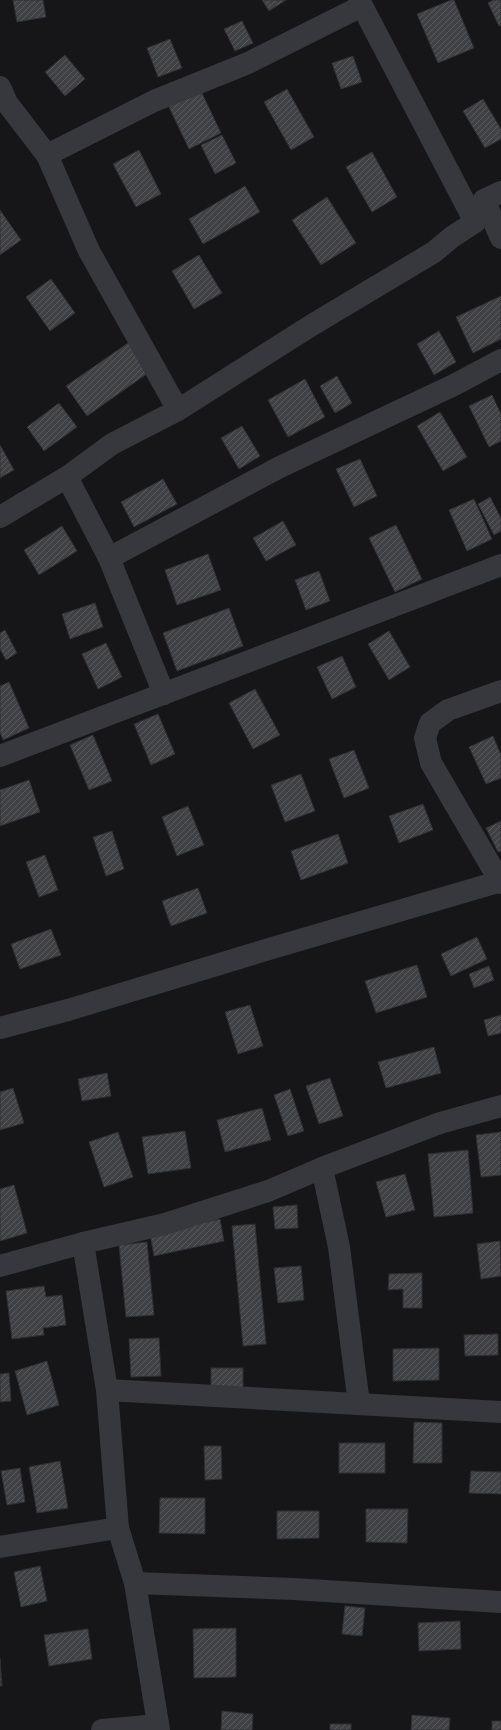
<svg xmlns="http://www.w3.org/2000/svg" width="501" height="1730" font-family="'Roboto Condensed',sans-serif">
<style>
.building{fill:url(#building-hatch);stroke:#303034}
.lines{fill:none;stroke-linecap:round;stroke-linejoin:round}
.street{stroke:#37383d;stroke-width:22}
</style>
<defs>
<pattern id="building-hatch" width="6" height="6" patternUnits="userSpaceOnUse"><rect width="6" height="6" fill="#404145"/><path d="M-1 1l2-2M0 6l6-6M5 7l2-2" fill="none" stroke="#595a5e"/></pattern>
</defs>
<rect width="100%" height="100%" fill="#161618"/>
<!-- building -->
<g class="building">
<path d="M13,0H43L46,17L17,22Z"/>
<path d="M262,0H286L269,11Z"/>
<path d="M451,0H454L474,48L438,63L417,14Z"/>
<path d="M493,0H501V26H499L488,3Z"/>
<path d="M242,21L253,43L235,51L224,29Z"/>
<path d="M170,39L182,68L158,77L147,48Z"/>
<path d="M65,55L85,79L65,96L45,72Z"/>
<path d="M353,56L362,82L341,89L332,63Z"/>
<path d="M200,89L221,133L189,149L168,105Z"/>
<path d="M287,89L314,137L291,150L264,102Z"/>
<path d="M483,99L501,129V139L485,148L463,111Z"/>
<path d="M222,135L236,163L215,174L201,145Z"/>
<path d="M139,150L161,194L136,207L113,164Z"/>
<path d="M372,152L397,197L372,212L346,167Z"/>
<path d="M245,186L260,212L203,244L189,219Z"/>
<path d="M327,197L356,243L321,265L292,220Z"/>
<path d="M0,210L21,240L0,255Z"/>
<path d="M199,255L222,293L194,309L172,271Z"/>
<path d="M51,279L75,313L50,331L26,297Z"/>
<path d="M501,296V339L473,353L456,317Z"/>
<path d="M439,331L456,362L434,375L417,344Z"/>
<path d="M128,343L148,373L87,416L66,386Z"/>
<path d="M337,376L352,403L335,413L320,386Z"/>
<path d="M305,379L325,417L288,437L268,400Z"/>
<path d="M492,395L501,414V441L489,447L469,406Z"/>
<path d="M59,403L77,427L44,451L27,427Z"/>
<path d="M440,412L467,457L443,471L417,426Z"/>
<path d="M242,426L260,456L239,469L221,438Z"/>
<path d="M0,445L14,470L0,478Z"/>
<path d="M360,459L377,496L354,507L336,469Z"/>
<path d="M163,479L177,504L134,527L121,502Z"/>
<path d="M490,497L501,518V531L494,535L478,504Z"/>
<path d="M474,499L492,539L467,551L449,510Z"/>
<path d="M283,521L296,545L266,561L253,538Z"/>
<path d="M396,525L422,579L395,592L369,538Z"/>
<path d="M62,526L77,551L39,575L24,550Z"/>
<path d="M208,554L221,590L177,605L165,570Z"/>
<path d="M319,571L330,601L306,610L295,580Z"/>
<path d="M95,603L103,627L70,639L62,614Z"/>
<path d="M229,608L243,646L177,671L163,633Z"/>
<path d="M5,630L17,653L6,660L0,649V633Z"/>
<path d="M389,631L410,667L389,680L368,644Z"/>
<path d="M106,643L122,677L98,689L82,654Z"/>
<path d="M342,656L356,687L332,699L317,667Z"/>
<path d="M9,682L29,728L3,740L0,732V686Z"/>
<path d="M255,689L280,735L253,749L229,703Z"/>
<path d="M158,714L175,754L151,765L134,724Z"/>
<path d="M93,735L112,781L89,790L70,745Z"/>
<path d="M493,736L501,755V778L486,784L469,747Z"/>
<path d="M354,750L369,788L344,798L329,759Z"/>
<path d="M301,774L315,811L285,822L271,785Z"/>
<path d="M29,780L40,812L0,826V790Z"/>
<path d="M423,804L433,830L399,843L389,816Z"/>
<path d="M188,806L204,845L177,856L162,817Z"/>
<path d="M501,821V851L498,852L486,828Z"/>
<path d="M112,831L124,869L106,876L93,837Z"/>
<path d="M338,834L348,863L301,880L291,851Z"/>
<path d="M45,855L58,890L39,897L26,862Z"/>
<path d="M198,888L207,913L171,926L162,901Z"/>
<path d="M51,929L61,955L20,969L11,944Z"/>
<path d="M477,937L487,959L451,976L441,954Z"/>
<path d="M417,965L427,997L376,1013L365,981Z"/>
<path d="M489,966L494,980L474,988L469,974Z"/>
<path d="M250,1005L263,1046L238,1054L225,1012Z"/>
<path d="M501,1015V1033L488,1036L484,1020Z"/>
<path d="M434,1047L441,1073L386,1088L378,1062Z"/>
<path d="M107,1073L111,1096L82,1101L78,1079Z"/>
<path d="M330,1078L343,1116L319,1124L306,1086Z"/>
<path d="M13,1088L24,1123L0,1130V1092Z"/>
<path d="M290,1089L304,1131L288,1136L274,1095Z"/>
<path d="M262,1108L271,1140L225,1152L217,1120Z"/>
<path d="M185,1131L191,1168L148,1174L142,1137Z"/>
<path d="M118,1132L133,1177L104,1187L89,1142Z"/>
<path d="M501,1132V1175L481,1177L476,1135Z"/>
<path d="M468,1150L473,1213L434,1217L428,1154Z"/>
<path d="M405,1174L415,1210L386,1217L376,1182Z"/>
<path d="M14,1185L27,1233L0,1241V1189Z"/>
<path d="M297,1205L298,1228L275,1229L273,1207Z"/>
<path d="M220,1219L224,1241L154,1256L150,1234Z"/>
<path d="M255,1224L266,1344L243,1346L232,1226Z"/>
<path d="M500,1241L501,1276L481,1279L477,1244Z"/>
<path d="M147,1242L154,1315L126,1317L119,1245Z"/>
<path d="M301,1266L304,1300L278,1303L274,1268Z"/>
<path d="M422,1273V1308H403V1289L388,1290L389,1274Z"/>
<path d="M44,1286L46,1297L62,1295L66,1325L43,1328L44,1335L12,1339L6,1291Z"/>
<path d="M498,1334V1355L465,1356L464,1335Z"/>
<path d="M159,1338L161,1376L131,1377L129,1339Z"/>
<path d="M439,1348V1380L393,1381V1349Z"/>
<path d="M47,1361L59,1405L27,1415L15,1371Z"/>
<rect x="211" y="1368" width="32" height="22"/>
<path d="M9,1373L11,1401L0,1402V1374Z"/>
<path d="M414,1422L442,1423V1463H413Z"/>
<rect x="339" y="1443" width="46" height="30"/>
<path d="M204,1446H221L222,1479L205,1480Z"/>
<path d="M60,1461L68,1508L37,1513L29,1467Z"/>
<path d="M20,1468L25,1502L7,1505L1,1471Z"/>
<path d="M471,1471L501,1472V1494L469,1493Z"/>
<path d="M160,1498H205V1534L159,1533Z"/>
<path d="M366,1509H408L407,1543L366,1542Z"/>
<path d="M277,1511H319V1538L277,1539Z"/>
<path d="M40,1566L47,1601L21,1607L14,1572Z"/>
<path d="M345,1606L365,1608L362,1636L342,1634Z"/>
<path d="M460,1621L461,1649L419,1651L418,1623Z"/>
<path d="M236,1628V1677L194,1678L193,1629Z"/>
<path d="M88,1629L92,1659L49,1666L44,1635Z"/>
<path d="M0,1658L2,1686H0Z"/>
<path d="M222,1711L253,1714L252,1730H221Z"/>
<path d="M412,1715L450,1718L449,1730H411Z"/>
<rect x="492" y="1721" width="9" height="9"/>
<rect x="330" y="1724" width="21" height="6"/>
</g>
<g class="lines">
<!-- street -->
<g class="street">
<path d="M359,0L475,222"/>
<path d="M0,87L7,103L47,155L89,251L178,410"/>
<path d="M47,155L154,101L248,63L362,6"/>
<path d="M484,200L501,238"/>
<path d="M67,477L109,558L164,694"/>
<path d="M0,517L67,477L112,444L178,410L312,325L434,252L452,237L475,222L484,200L501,192"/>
<path d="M109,558L280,467L454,385L501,360"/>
<path d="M501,691L448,710L430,723L425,738L431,763L501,883"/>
<path d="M0,756L501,565"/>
<path d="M0,1028L68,1010L269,949L501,881"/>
<path d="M322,1168L339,1247L359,1404"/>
<path d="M83,1243L107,1390L118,1528L135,1583L159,1730"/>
<path d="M0,1266L83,1243L165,1224L268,1191L322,1168L440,1123L501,1106"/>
<path d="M107,1390L501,1412"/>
<path d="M0,1547L118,1528"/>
<path d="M135,1583L294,1589L501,1602"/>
<path d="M102,1730L158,1725"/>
</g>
</g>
</svg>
